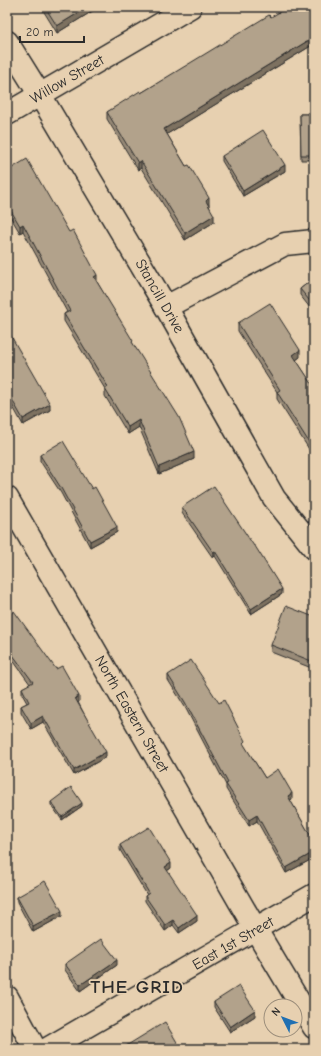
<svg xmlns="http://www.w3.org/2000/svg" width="321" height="1056" font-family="'Comic Neue',sans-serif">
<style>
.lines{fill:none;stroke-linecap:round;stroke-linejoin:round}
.minor-casing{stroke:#2b2b2b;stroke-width:25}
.tertiary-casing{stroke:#2b2b2b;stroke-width:25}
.minor{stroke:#e7d0b0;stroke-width:22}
.tertiary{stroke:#e7d0b0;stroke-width:22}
.wall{fill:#998b78;stroke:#2b2b2b}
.shaded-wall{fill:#7d7161;stroke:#2b2b2b}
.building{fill:#b2a28b;stroke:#2b2b2b}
.labels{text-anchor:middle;stroke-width:3.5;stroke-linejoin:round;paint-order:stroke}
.street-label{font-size:15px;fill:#2b2b2b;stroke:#e7d0b0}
.district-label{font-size:19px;font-weight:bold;letter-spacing:1px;fill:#2b2b2b;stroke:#e7d0b0}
</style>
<rect width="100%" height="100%" fill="#e7d0b0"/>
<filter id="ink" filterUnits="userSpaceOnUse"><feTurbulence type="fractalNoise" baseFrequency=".025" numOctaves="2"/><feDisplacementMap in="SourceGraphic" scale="8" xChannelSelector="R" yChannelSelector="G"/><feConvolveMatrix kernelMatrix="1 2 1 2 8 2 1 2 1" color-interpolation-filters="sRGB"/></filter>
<g filter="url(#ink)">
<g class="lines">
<!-- minor casing -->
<g class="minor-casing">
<g id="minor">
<path d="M7,42L40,95L166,307L274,498L314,548"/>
<path d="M7,114L190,7"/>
<path d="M166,307L285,244L314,241"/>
<path d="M7,498L256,930L314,1027"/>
<path d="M7,997L35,1049"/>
</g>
</g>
<!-- tertiary casing -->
<g class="tertiary-casing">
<path id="tertiary" d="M47,1049L314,895"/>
</g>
<!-- minor -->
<use href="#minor" class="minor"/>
<!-- tertiary -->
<use href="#tertiary" class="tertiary"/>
</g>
<!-- wall -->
<g class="wall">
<path d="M41,7H99L57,33Z"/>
<path d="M271,17L314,44L167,134L209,205L214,222L185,240L141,168L138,170L107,119V112L141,93Z"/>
<path d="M300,114H314V160H301Z"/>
<path d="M222,156L285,171L243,196L222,161Z"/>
<path d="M7,171L97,282L133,344L194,459L159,474L139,427L128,434L105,396V389L64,321V314L67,312L23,231L20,233L7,211Z"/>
<path d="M314,278V313L300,295V289Z"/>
<path d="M238,323L300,357L296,360L314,387V457L277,399V392L238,331Z"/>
<path d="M7,329L50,410L23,425L7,396Z"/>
<path d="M40,455L117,532L90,547L61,493L40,461Z"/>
<path d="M182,507L282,594L251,614L215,556L213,558L182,513Z"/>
<path d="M7,616L79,702H78L106,757L74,775L43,722L31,729L21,712V706L27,703L22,694V688L30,684L7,652Z"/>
<path d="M314,617V669L271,652V645Z"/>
<path d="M168,675L245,747L265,778L292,799L290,800L314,842V858L286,873L257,821L249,826L226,789V785L185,707L168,680Z"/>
<path d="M51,802L82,806L62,820L51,805Z"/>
<path d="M120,845L171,868L167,871L197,921L179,933L173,925L165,931L145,901V896L147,895L120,850Z"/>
<path d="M17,897L62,916L33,932L17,902Z"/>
<path d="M65,964L117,965L80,991L65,970Z"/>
<path d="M214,1002L255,1016L230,1032L214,1007Z"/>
</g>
<!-- shaded-wall -->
<g class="shaded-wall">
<path d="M88,7H99L57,33V26Z"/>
<path d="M314,37V44L164,136V129Z"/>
<path d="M141,161V168L138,170V163Z"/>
<path d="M285,165V171L243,196V191Z"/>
<path d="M209,198V205L206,207V201Z"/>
<path d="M214,215V222L185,240V233Z"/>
<path d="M23,224V231L20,233V226Z"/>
<path d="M97,275V282L94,277Z"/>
<path d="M300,350V357L293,362V355Z"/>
<path d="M50,404V410L23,425V419Z"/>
<path d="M139,420V427L128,434V427Z"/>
<path d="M194,452V459L159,474V467Z"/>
<path d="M117,527V532L90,547V541Z"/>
<path d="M215,551V556L213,558V552Z"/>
<path d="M8,581V587H7V582Z"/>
<path d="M282,589V594L251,614V609Z"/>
<path d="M79,696V702L75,704V698Z"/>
<path d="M43,716V722L31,729V723Z"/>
<path d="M106,752V757L74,775V770Z"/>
<path d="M292,793V799L288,801V796Z"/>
<path d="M82,803V806L62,820V817Z"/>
<path d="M257,815V821L249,826V820Z"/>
<path d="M314,852V858L286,873V868Z"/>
<path d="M171,863V868L165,872V867Z"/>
<path d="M62,911V916L33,932V926Z"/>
<path d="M197,915V921L179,933V928Z"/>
<path d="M173,920V925L165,931V925Z"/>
<path d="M117,960V965L80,991V985Z"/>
<path d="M255,1010V1016L230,1032V1027Z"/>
</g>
<!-- building -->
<g class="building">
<path d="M45,7H88L57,26Z"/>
<path d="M288,7H314V37L164,129L186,166L189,165L209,198L206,201L214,215L185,233L141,161L138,163L107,112L140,91L141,93L269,15L271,17Z"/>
<path d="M300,114H314V155H301Z"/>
<path d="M263,130L285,165L243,191L222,156Z"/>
<path d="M27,159L69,232L73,230L97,275L94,277L133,341L132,342L179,417L194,452L159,467L139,420L128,427L105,389L108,387L64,314L70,311L23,224L20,226L7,204V171Z"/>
<path d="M314,278V306L300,289Z"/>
<path d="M270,303L300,350L293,355L314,387V450L277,392L280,390L238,323Z"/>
<path d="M7,329L50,404L23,419L7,391Z"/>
<path d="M63,441L92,489L95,487L117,527L90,541L61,488L40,455Z"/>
<path d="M214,486L254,546H255L282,589L251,609L215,551L213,552L182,507Z"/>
<path d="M286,606L314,617V662L271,645Z"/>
<path d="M14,611L56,669L62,666L79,696L75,698L106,752L74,770L43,716L31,723L21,706L29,702L22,688L33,682L7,647V616Z"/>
<path d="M191,660L219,703L224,700L245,741L243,743L265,778L278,769L292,793L288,796L314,842V852L286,868L257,815L249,820L226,784L228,783L185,702L168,675Z"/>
<path d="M71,787L82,803L62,817L51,802Z"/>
<path d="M149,827L171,863L165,867L197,915L179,928L173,920L165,925L145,896L149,893L120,845Z"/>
<path d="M45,881L62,911L33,926L17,897Z"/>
<path d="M101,939L117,960L80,985L65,964Z"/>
<path d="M239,986L255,1010L230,1027L214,1002Z"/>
<path d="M165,1022L181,1049H121Z"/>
</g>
</g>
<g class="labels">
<!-- street labels -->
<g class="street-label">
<text transform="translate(67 79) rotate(-30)" y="5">Willow Street</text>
<text transform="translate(160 296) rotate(60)" y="5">Stancill Drive</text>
<text transform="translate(132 714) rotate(60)" y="5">North Eastern Street</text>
<text transform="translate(233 943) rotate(-30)" y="5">East 1st Street</text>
</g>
<!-- district labels -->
<g class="district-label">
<text x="137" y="993">THE GRID</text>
</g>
</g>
<!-- margin -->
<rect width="321" height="1056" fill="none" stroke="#e7d0b0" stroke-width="24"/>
<rect x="12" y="12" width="297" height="1032" fill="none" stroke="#2b2b2b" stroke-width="1.5" filter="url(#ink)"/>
<!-- north arrow -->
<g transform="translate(283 1018) rotate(312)"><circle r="19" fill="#e7d0b0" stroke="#9c8e7b"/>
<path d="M0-3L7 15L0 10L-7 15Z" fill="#1f6fb2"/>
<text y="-6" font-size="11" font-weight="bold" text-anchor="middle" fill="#2b2b2b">N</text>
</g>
<!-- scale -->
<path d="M20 36v6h64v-6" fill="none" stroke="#2b2b2b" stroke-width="2"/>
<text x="26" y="36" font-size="12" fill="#2b2b2b" stroke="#e7d0b0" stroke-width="3" paint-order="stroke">20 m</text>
</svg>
